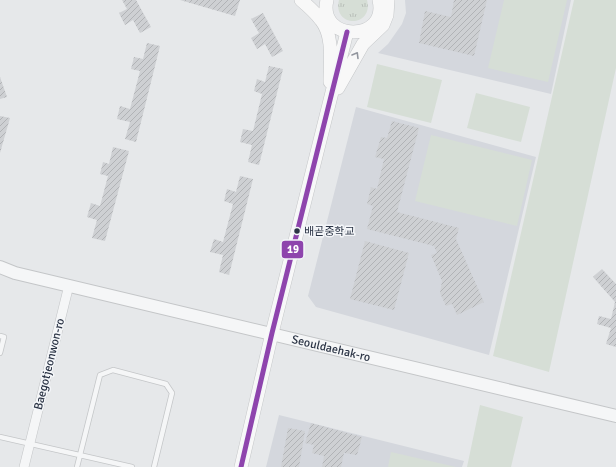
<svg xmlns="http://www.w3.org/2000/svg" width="616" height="467" font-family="Signika,'Noto Sans KR',sans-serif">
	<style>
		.built { fill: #d4d7dd }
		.grass { fill: url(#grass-tufts) }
		.park { fill: #d6ded6 }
		.building { fill: url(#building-hatch) }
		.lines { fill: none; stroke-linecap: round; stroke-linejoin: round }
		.service-casing { stroke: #c4c6c8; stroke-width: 6 }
		.minor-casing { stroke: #c4c6c8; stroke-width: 10 }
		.tertiary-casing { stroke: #c4c6c8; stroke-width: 14 }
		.secondary-casing { stroke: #c4c6c8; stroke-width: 14 }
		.service { stroke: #f5f6f7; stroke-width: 4.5 }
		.minor { stroke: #f5f6f7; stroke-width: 9 }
		.tertiary { stroke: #f5f6f7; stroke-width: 12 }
		.secondary { stroke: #f8f8f8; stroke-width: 13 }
		.bus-1-casing { stroke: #f4f6f9; stroke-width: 8 }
		.bus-1 { stroke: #8e44ad; stroke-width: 5 }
		.oneway { stroke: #92969e }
		.bus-dot { fill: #2b3445; stroke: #f4f6f9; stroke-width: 1.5 }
		.labels { text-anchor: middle; stroke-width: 3; stroke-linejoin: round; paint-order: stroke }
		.bus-label { font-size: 11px; fill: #2b3445; stroke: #f4f6f9; text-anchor: start }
		.street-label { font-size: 12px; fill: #2b3445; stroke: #f4f6f9 }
		.line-badge { stroke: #f4f6f9; stroke-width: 1.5 }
		.badge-label { font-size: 11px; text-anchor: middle; font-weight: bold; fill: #fff }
	</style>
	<defs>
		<pattern id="grass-tufts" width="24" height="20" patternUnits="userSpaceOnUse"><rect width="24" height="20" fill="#d6ded6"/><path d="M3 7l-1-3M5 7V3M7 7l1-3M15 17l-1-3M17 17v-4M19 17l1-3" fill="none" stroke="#b8bfb9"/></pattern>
		<pattern id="building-hatch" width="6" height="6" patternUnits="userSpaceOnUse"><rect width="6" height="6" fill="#ced0d3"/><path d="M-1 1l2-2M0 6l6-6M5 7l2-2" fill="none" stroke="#b1b3b6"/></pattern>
	</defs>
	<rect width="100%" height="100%" fill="#e6e8ea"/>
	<!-- built -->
	<path class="built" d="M405 0H571L551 94 378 53 388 44 402 24 406 13Z
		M356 107 536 157 489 355 316 307 308 296Z
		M279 415 464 461 462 467H266Z"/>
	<!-- grass -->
	<path class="grass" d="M339 0H367C374 28 332 28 339 0Z"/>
	<!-- park -->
	<path class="park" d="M504 0H567L548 82 488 68Z
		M574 0H616V68L549 372 493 356Z
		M377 64 442 80 431 123 367 107Z
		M476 93 530 107 521 142 467 128Z
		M431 135 532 160 517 226 415 201Z
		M480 405 523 417 511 467H467Z
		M391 452 456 467H388Z"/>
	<!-- building -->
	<path class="building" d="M122 0H136L151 27 140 33 133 20 125 25 119 13 127 9Z
		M180 0H240L235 16Z
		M454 0H487L474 56 419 43 425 11 451 17Z
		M263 13 283 51 272 57 265 44 257 49 251 38 259 33 251 19Z
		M147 43 160 46 136 142 125 139 130 122 117 119 120 106 130 109 140 71 131 69 134 57 143 59Z
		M269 66 283 69 259 165 248 162 252 145 240 142 243 129 253 131 262 94 254 91 257 79 265 82Z
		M0 77 7 97 0 99Z
		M0 116 10 118 0 153Z
		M392 121 419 128 397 212 459 228 456 239 484 302 457 315 452 304 446 306 440 293 442 281 431 255 437 253 434 246 367 229 373 206 367 204 371 187 377 189 384 159 375 157 381 137 387 138Z
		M113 147 129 151 105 241 92 238 97 220 87 217 91 203 100 206 108 176 100 174 103 162 109 164Z
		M240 176 253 179 229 275 219 272 223 255 210 252 214 239 223 242 233 204 224 201 227 189 236 192Z
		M365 241 409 253 394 310 350 299Z
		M602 269 616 284V347L606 344 611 328 597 324 599 316 611 319 615 302 593 277Z
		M311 423 362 437 357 455 344 453 341 467H322L324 456 312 453 314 445 305 443Z
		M288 428 305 431 299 467H281Z"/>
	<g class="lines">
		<defs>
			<path id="service" d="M0 336 4 337 0 353
				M0 437 132 467
				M77 467 100 375 113 370 166 384 172 393 154 467"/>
			<path id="minor" d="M24 467 69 285"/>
			<g id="tertiary">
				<path id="s1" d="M0 267 15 273 616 416"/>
			</g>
			<path id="secondary" d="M301 0C308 6 315 12 321 20 334 36 330 62 330 82
				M327 0C317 42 389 43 379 0
				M338 88 363 44 383 25 387 15 388 0
				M241 467 272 333 347 32"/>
		</defs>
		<!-- service casing -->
		<use href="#service" class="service-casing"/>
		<!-- minor casing -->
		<use href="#minor" class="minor-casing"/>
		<!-- tertiary casing -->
		<use href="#tertiary" class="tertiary-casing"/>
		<!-- secondary casing -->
		<use href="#secondary" class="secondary-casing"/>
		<!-- service -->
		<use href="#service" class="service"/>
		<!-- minor -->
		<use href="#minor" class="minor"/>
		<!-- tertiary -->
		<use href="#tertiary" class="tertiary"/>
		<!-- secondary -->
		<use href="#secondary" class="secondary"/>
		<defs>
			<path id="bus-1" d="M241 467 272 333 347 32"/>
		</defs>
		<!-- bus-1 casing -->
		<use href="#bus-1" class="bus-1-casing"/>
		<!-- bus-1 -->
		<use href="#bus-1" class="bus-1"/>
	</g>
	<!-- one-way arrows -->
	<defs><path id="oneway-chevron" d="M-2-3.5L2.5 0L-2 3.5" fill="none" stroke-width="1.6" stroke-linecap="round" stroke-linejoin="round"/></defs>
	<use class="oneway" href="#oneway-chevron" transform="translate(356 55) rotate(-59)"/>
	<!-- markers -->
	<circle class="bus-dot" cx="297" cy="231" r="3.5"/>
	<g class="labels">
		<!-- bus labels -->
		<g class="bus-label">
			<text x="304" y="235">배곧중학교</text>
		</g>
		<!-- street labels -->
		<g class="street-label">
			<text dy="4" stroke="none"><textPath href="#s1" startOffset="341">Seouldaehak-ro</textPath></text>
			<text transform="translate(49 364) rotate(-76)" y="4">Baegotjeonwon-ro</text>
		</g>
	</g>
	<rect class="line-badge" x="281" y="240" width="23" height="19" rx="4" fill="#8e44ad"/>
	<g class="badge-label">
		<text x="293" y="253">19</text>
	</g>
</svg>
